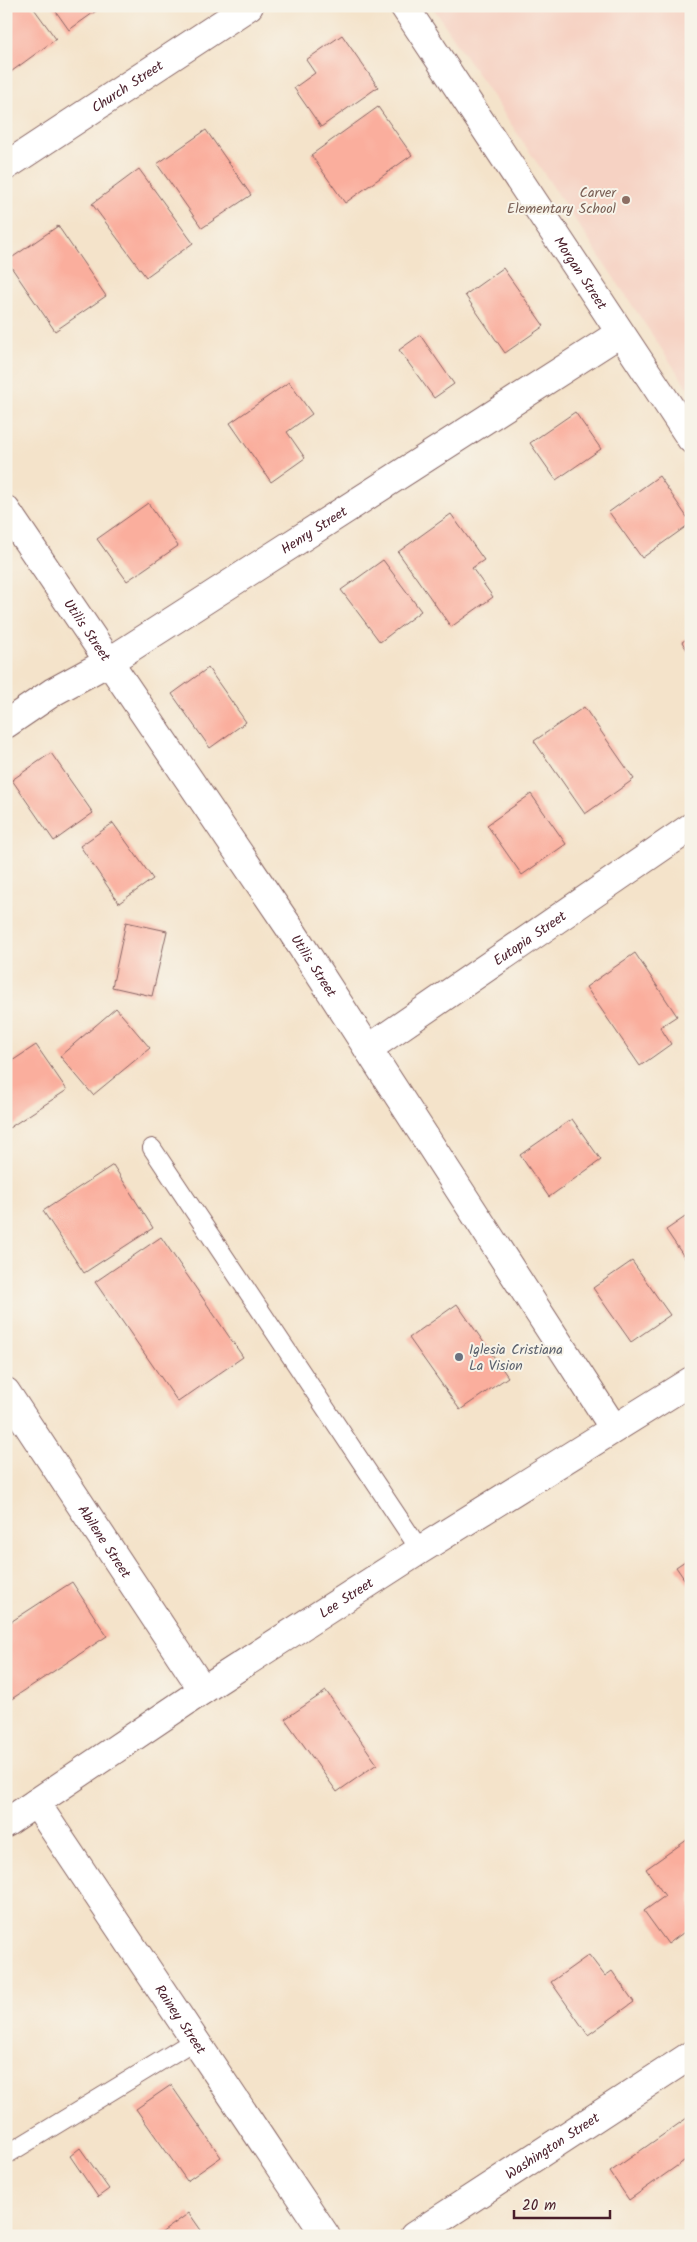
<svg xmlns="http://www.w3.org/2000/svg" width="697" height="2242" font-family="Kalam,sans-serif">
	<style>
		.built { fill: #f6d2c3 }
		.building { fill: #faae9d }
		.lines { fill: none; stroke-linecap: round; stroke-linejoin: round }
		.service-casing { stroke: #866463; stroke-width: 20 }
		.minor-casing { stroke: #866463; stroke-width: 30 }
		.secondary-casing { stroke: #866463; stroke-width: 30 }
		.service { stroke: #fff; stroke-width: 18 }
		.minor { stroke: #fff; stroke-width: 28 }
		.secondary { stroke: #fff; stroke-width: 28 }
		.education-dot { fill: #8d6e63; stroke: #f7f3e8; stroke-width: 2 }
		.worship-dot { fill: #6b7280; stroke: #f7f3e8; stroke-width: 2 }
		.labels { text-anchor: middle; stroke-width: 4; stroke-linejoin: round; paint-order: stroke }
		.street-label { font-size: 14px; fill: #4a1f2b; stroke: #f7f3e8 }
		.education-label { font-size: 14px; fill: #785e54; stroke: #f7f3e8; text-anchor: end }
		.worship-label { font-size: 14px; fill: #5b616d; stroke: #f7f3e8; text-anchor: start }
	</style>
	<rect width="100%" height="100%" fill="#f7f3e8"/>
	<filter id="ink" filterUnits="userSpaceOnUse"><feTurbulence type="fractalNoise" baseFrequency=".02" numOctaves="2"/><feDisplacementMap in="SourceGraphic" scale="10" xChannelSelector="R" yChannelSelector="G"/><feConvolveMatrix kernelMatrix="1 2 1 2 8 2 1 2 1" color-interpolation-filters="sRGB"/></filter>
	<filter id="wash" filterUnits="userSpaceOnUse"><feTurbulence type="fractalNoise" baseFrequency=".0096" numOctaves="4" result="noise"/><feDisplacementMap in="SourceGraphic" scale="20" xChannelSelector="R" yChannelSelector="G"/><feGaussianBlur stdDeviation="1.12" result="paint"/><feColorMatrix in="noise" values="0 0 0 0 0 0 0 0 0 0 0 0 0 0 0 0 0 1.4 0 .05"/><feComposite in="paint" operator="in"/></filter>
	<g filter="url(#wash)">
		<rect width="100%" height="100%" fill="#f4e3ca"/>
		<!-- built -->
		<path class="built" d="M432 6H691V393Z"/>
		<g id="blocks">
			<!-- building -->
			<path class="building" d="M6 6H32L56 39 8 74 6 71Z
				M52 6H103L69 30Z
				M342 35 378 87 321 127 294 88 315 73 306 60Z
				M378 107 412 155 345 203 311 155Z
				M206 130 251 195 202 228 157 164Z
				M139 169 193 243 146 277 92 204Z
				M58 226 106 296 55 331 7 261Z
				M503 268 544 326 505 353 465 295Z
				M420 335 454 384 434 398 399 350Z
				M289 382 312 414 287 432 305 458 271 482 230 423Z
				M575 412 601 449 556 480 530 443Z
				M659 476 691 523 642 558 609 512Z
				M148 503 178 546 127 581 97 539Z
				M451 514 484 560 472 568 493 597 451 627 398 552Z
				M383 560 421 611 380 642 341 590Z
				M691 636V656L682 642Z
				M208 668 246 722 210 748 172 694Z
				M584 707 634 779 585 814 534 741Z
				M51 753 93 813 54 841 12 780Z
				M531 794 566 844 522 875 487 825Z
				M113 823 153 879 119 903 80 846Z
				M126 922 167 931 152 996 112 987Z
				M635 953 677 1016 660 1027 671 1044 640 1066 586 987Z
				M116 1008 150 1048 93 1095 60 1056Z
				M36 1045 67 1090 6 1130V1065Z
				M572 1119 601 1160 549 1197 520 1155Z
				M113 1165 153 1228 84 1273 43 1211Z
				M691 1213V1267L666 1230Z
				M161 1237 243 1357 178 1402 95 1282Z
				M632 1261 670 1315 631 1342 593 1288Z
				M457 1304 508 1377 460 1410 409 1338Z
				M691 1557V1589L676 1567Z
				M72 1582 107 1636 7 1702 6 1625Z
				M326 1691 377 1764 337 1792 285 1719Z
				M691 1837V1927L668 1944 644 1911 665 1896 646 1869Z
				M589 1955 605 1976 612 1971 634 2002 588 2035 551 1982Z
				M171 2085 221 2157 187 2181 136 2109Z
				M687 2118 691 2123V2156L629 2200 610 2172Z
				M80 2148 109 2189 98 2197 70 2156Z
				M189 2213 205 2236H157Z"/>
		</g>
	</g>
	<g filter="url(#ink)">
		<use href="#blocks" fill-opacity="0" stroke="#866463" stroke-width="1"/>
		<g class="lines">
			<defs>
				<path id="service" d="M152 1148 420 1550
					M6 2155 195 2040"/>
				<g id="minor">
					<path id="s1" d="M404 6 691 439"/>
					<path id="s2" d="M6 166 249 6"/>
					<path id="s3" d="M6 510 289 927 613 1427"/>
					<path id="s4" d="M6 724 53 692 110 661 620 333"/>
					<path id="s5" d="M368 1049 691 827"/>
					<path id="s6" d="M6 1392 203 1690"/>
					<path id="s7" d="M36 1803 326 2236"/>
					<path id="s8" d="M414 2236 691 2055"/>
				</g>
				<g id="secondary">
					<path id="s9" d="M6 1823 203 1690 420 1550 691 1381"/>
				</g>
			</defs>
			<!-- service casing -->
			<use href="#service" class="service-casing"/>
			<!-- minor casing -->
			<use href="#minor" class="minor-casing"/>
			<!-- secondary casing -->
			<use href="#secondary" class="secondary-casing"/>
			<!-- service -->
			<use href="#service" class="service"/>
			<!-- minor -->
			<use href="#minor" class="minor"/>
			<!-- secondary -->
			<use href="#secondary" class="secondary"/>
		</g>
	</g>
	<!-- markers -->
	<circle class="education-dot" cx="626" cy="200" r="5"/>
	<circle class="worship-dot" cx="459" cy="1357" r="5"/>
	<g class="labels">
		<!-- street labels -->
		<g class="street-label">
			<text dy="5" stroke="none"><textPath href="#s2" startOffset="145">Church Street</textPath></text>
			<text dy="5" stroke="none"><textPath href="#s1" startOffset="320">Morgan Street</textPath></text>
			<text dy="5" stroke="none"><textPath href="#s4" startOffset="364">Henry Street</textPath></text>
			<text dy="5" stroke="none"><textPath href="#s3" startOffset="145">Utilis Street</textPath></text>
			<text dy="5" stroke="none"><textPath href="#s5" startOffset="196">Eutopia Street</textPath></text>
			<text dy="5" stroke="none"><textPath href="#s3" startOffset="550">Utilis Street</textPath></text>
			<text dy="5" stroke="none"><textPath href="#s6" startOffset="179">Abilene Street</textPath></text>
			<text dy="5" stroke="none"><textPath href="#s9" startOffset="408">Lee Street</textPath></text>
			<text dy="5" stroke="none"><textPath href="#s7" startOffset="260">Rainey Street</textPath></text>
			<text dy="5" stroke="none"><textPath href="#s8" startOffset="165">Washington Street</textPath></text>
		</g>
		<!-- education labels -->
		<g class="education-label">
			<text x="616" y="197">Carver<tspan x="616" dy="16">Elementary School</tspan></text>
		</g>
		<!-- worship labels -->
		<g class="worship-label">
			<text x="469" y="1354">Iglesia Cristiana<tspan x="469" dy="16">La Vision</tspan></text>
		</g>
	</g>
	<!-- margin -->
	<rect width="697" height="2242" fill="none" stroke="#f7f3e8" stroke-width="25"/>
	<!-- scale -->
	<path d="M514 2210v8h96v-8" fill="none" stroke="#4a1f2b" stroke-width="2.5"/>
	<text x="522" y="2210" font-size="15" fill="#4a1f2b" stroke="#f7f3e8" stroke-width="4" paint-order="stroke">20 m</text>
</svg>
